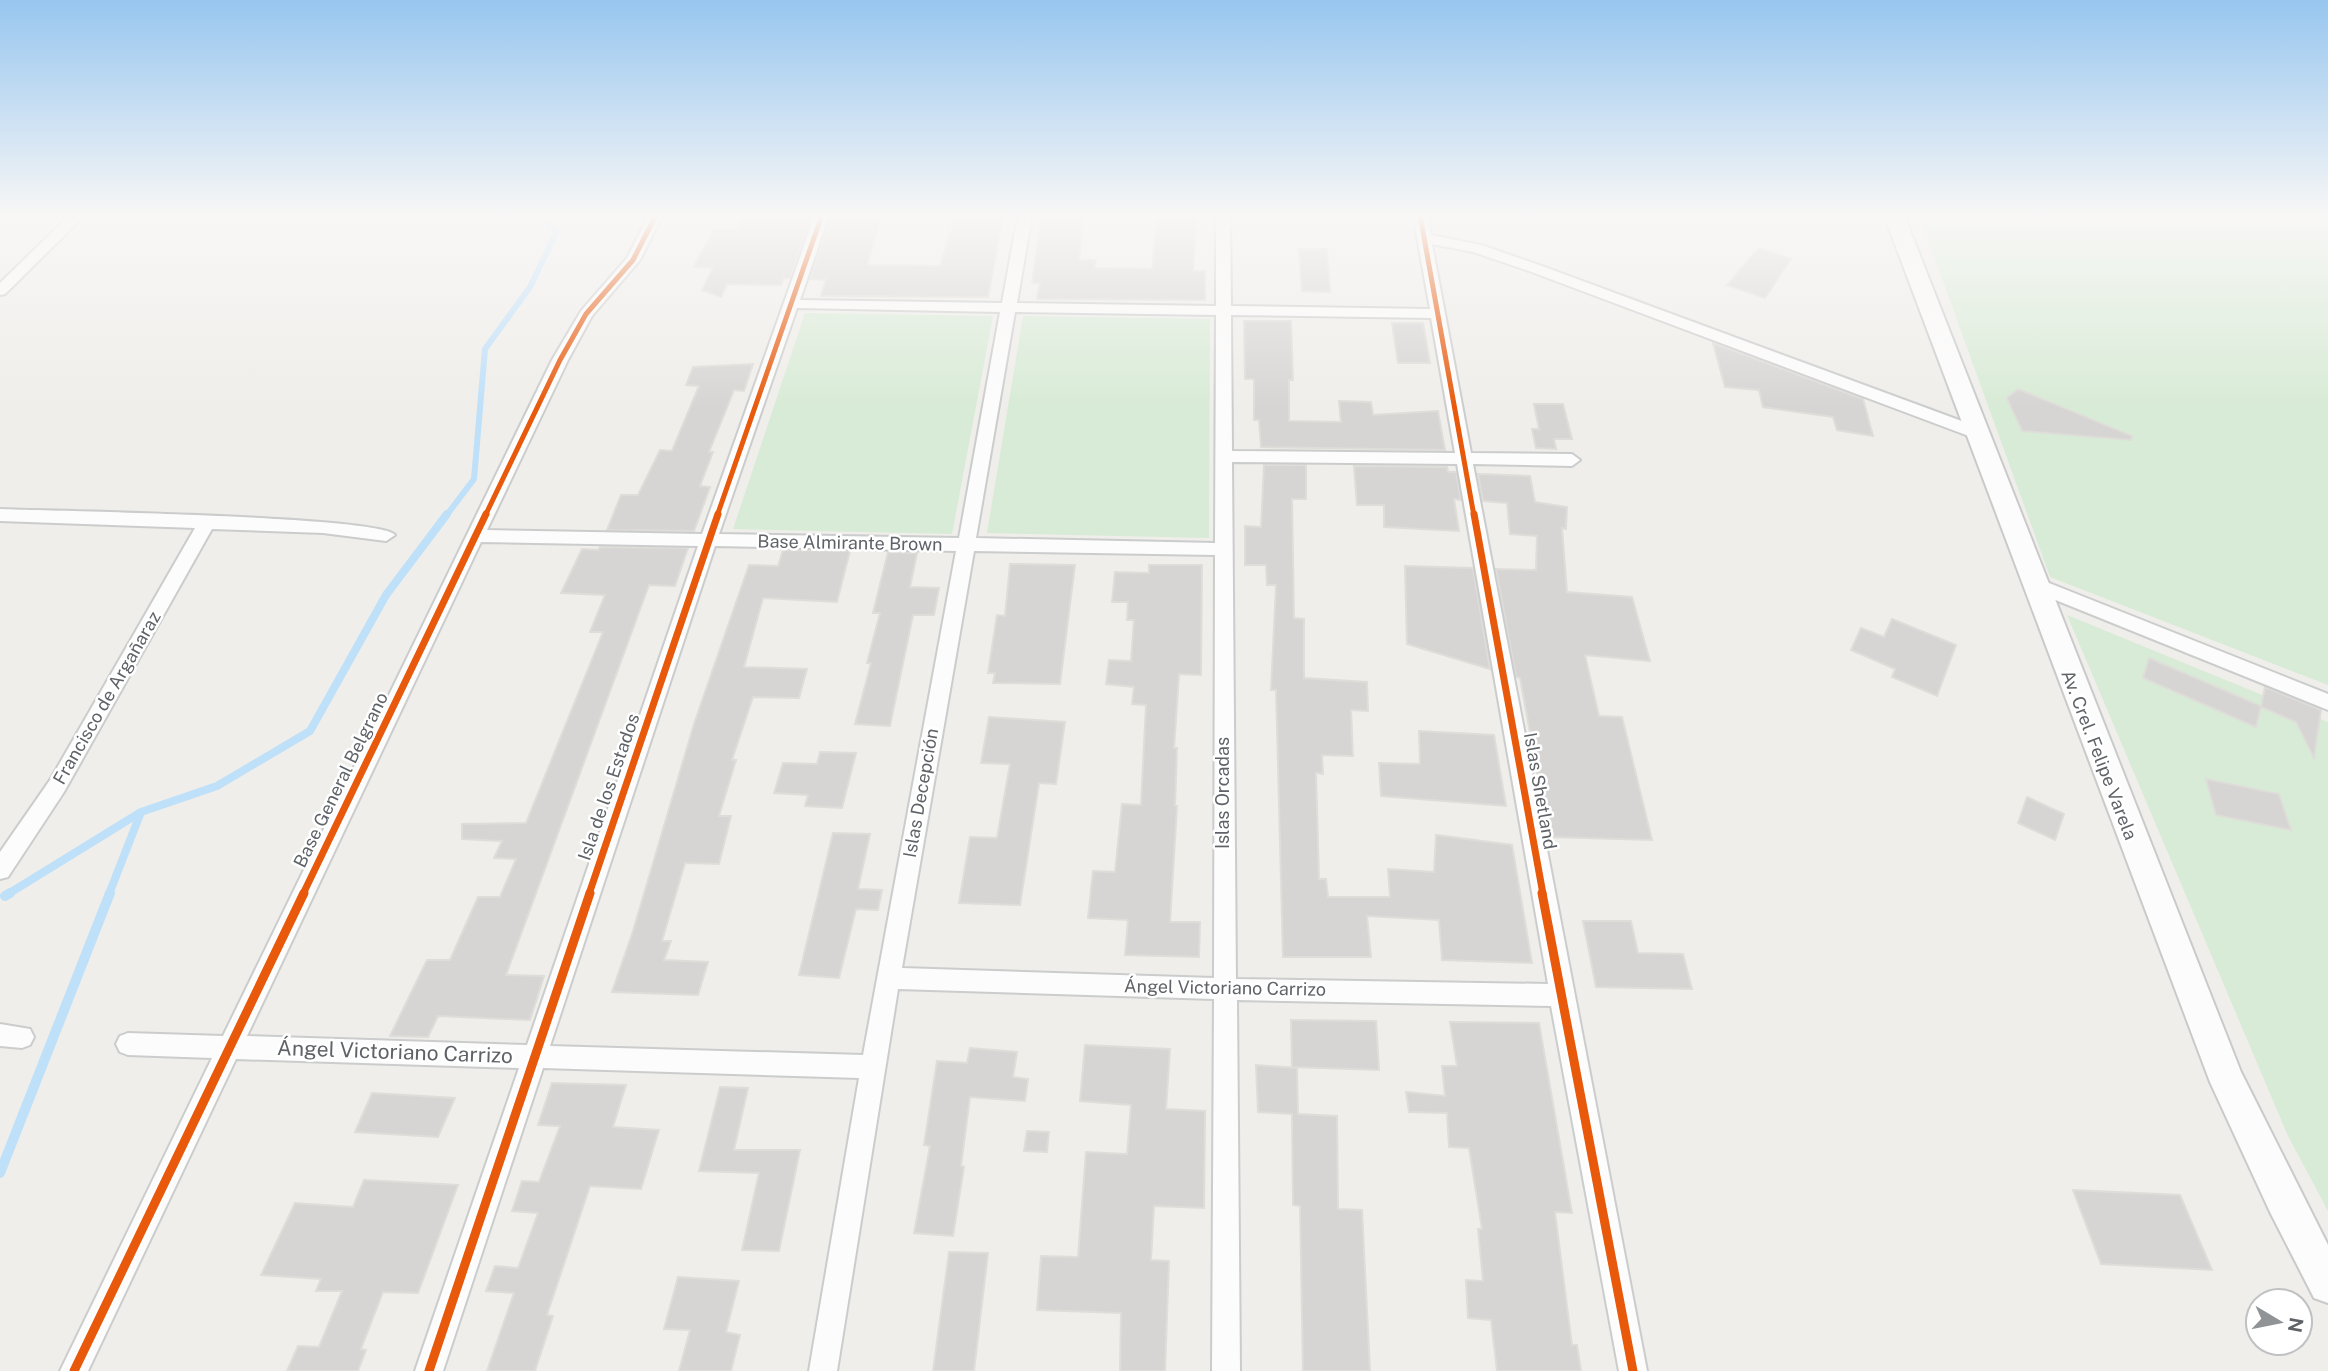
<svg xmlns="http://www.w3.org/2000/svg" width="2328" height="1371" font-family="'Public Sans',sans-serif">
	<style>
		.green { fill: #d8ebd6 }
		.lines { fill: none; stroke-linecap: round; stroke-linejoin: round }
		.stream-far2 { stroke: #bfe0f9; stroke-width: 6 }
		.stream-far1 { stroke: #bfe0f9; stroke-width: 8 }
		.stream { stroke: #bfe0f9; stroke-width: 10 }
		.building { fill: #d6d5d3; stroke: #deddd9; stroke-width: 2 }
		.minor-casing { stroke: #cbcccc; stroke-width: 4 }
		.secondary-casing { stroke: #cacacb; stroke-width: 4 }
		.minor { fill: #fdfcfc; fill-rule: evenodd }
		.secondary { fill: #fdfcfc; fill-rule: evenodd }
		.cycleway-far2-casing { stroke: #fff; stroke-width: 9 }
		.cycleway-far1-casing { stroke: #fff; stroke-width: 11 }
		.cycleway-casing { stroke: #fff; stroke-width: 13 }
		.cycleway-far2 { stroke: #e8590c; stroke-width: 5 }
		.cycleway-far1 { stroke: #e8590c; stroke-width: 7 }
		.cycleway { stroke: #e8590c; stroke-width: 9 }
		.labels { text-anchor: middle; stroke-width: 5; stroke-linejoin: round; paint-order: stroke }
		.street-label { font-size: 18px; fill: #5f6368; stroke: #fff }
		.near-street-label { font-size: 21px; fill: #5f6368; stroke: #fff }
	</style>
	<rect width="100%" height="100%" fill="#efeeea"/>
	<!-- green -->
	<path class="green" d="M1919 215H2328V685L2050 577Z
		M805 313 993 316 952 534 733 529Z
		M1023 316 1210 319 1209 538 987 533Z
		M2067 615 2328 722V1211L2288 1136Z"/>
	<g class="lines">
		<!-- stream-far2 -->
		<path class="stream-far2" d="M446 516 474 479 485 349 530 287 557 231 533 215"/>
		<!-- stream-far1 -->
		<path class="stream-far1" d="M8 894 141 812 217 786 310 731 386 595 447 514
			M109 894 141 812"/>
		<!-- stream -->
		<path class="stream" d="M5 896 10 893
			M0 1173 110 893"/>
	</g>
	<!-- building -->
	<path class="building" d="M744 215H812L790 278H784L781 285 727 284 721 297 702 290 713 268 694 267 714 229 738 230Z
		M831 215H882L867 265 940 266 956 215H1003L988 297 821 296 826 280 810 279Z
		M1042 215H1084L1079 260H1096L1094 268 1152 269 1158 215H1197L1193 271H1205V300L1037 299 1040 283H1032Z
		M1759 248 1791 259 1765 298 1727 285Z
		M1299 249H1327L1330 292 1302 291Z
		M1244 321H1291L1293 380H1289V421L1341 422 1339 401 1371 402 1373 415 1438 411 1445 450 1261 447 1259 420H1254V379H1245Z
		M1392 323H1423L1430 363H1398Z
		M1713 343 1863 399 1873 436 1837 430 1833 417 1763 407 1759 390 1725 387Z
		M753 364 744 391 734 390 709 452H713L700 486 710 487 694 531 607 530 621 495H638L660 450 672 451 699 386 686 385 693 367Z
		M2018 389 2132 436 2131 440 2022 431 2007 398Z
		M1534 404H1563L1572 439H1554L1556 449 1536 448 1532 429H1539Z
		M1264 465H1306V499H1292L1294 618 1304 619V678L1367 682 1368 711 1351 710 1353 756 1322 755 1323 774 1316 773 1319 879H1326L1328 897H1390L1388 869 1434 872 1436 835 1512 845 1532 963 1442 960 1439 920 1367 916 1371 957H1283L1276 690H1271L1276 585H1267L1266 565H1245V526L1261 527Z
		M1354 466 1447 467 1448 472H1456L1461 500 1454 499 1459 531 1384 527V505H1357Z
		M1478 474 1530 476 1535 502 1567 507 1566 529 1562 528 1567 592 1632 597 1650 661 1585 655 1599 716 1622 717 1652 840 1549 837 1520 678 1516 677 1496 569 1536 570 1537 536 1510 534 1507 503 1483 501Z
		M600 547 688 548 675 586 649 585 506 975 544 976 530 1020 438 1016 428 1037 390 1036 427 960H450L478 897H500L516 859 494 858 502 841 462 839V824L526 823 603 632H590L605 595 561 593 582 549 598 550Z
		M783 550 850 551 837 602 763 598 744 667 807 669 799 698 753 697 732 760H736L719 816H731L719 864 685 863 662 941H671L664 960 708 962 698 995 612 992 633 931 694 724 749 565 778 566Z
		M888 552 917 553 910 587 939 588 934 615H913L890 726 855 724 871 663H867L880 613H873Z
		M1010 564 1075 565 1060 684 993 683 995 673H988L997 615 1005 616Z
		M1149 565H1202L1201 675 1179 674 1174 748H1177L1175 806H1177L1170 922H1200L1199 957 1125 955 1128 920 1088 918 1093 871 1115 872 1122 804 1141 805 1146 705 1132 704 1134 687 1106 684 1109 660 1131 661 1134 620H1127L1128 602H1112L1115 572 1149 573Z
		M1405 566 1473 568 1490 669 1407 644Z
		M1892 619 1956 645 1937 696 1892 677 1895 669 1851 650 1861 628 1884 637Z
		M2149 658 2261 706 2256 727 2143 678Z
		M2265 687 2321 710 2314 758 2296 722 2261 707Z
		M989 717 1065 722 1056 784 1039 783 1020 905 959 903 970 837 997 838 1010 764 981 763Z
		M1419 731 1494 735 1506 806 1381 796 1379 763 1420 764Z
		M820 752 856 753 842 808 805 806 808 795 774 793 783 763 817 764Z
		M2206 779 2279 794 2291 830 2216 815Z
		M2027 797 2064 814 2055 840 2018 823Z
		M833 833 870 834 858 889 882 890 878 910 856 909 839 978 799 975Z
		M1583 921H1631L1638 953 1683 954 1692 989 1596 987Z
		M1291 1020 1376 1021 1379 1070 1292 1067Z
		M1450 1022 1539 1023 1572 1213 1555 1212 1572 1345H1577L1581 1371H1497L1491 1320 1468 1318 1466 1280 1483 1281 1478 1229H1482L1469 1148 1449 1147 1447 1113 1409 1112 1406 1092 1445 1096 1442 1066H1457Z
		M1085 1045 1170 1049 1166 1109 1205 1111 1204 1208 1154 1206 1151 1260 1169 1261 1165 1371H1120L1121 1313 1037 1310 1041 1256 1078 1257 1086 1152 1127 1154 1131 1105 1080 1101Z
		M970 1048 1017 1052 1013 1077 1028 1079 1025 1101 970 1097 961 1166 964 1167 953 1236 914 1233 930 1146 924 1145 937 1061 967 1063Z
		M1256 1065 1297 1068 1298 1114 1337 1116 1338 1209 1362 1210 1370 1371H1303L1300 1206 1293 1205 1292 1114 1258 1112Z
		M552 1083 626 1085 613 1127 659 1130 641 1189 590 1186 547 1315 553 1316 535 1371H487L514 1293 486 1291 495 1266 518 1268 538 1213 512 1211 522 1181 539 1182 560 1126 538 1125Z
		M720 1087 748 1088 734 1150H800L779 1251 742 1250 759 1173 699 1171Z
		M372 1093 455 1098 438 1137 355 1132Z
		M1027 1131 1049 1132 1047 1152 1024 1151Z
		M364 1180 458 1185 418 1293 383 1292 361 1349 366 1350 358 1371H287L298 1346 319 1347 342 1291H316L321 1279 261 1275 295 1203 353 1207Z
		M2073 1190 2180 1195 2212 1270 2101 1264Z
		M949 1252 988 1253 974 1371H933Z
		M678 1277 739 1281 726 1332 740 1335 731 1371H679L690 1330 664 1329Z"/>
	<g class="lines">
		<defs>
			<path id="minor" d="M70 215H85L5 294 0 295V283Z
				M649 215H663L640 260 592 316 568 360 487 530 702 534 815 215H829L800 300 1002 303 1018 215H1032L1017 303 1216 306V215H1230L1231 306 1430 309 1413 215H1427L1431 235 1481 245 1539 265 1986 430V438H1974L1529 271 1473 252 1432 244 1471 453 1572 454 1580 460 1572 466 1473 464 1647 1371H1619L1551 1006 1237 1000 1240 1371H1212L1214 999 898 989 837 1371H809L859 1078 543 1068 443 1371H415L519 1068 236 1059 88 1371H60L212 1058 128 1055 120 1052 116 1044 120 1036 128 1033 223 1036 552 360 581 311 627 258ZM797 308 1000 312 959 538 719 534ZM1015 312 1216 315 1215 543 976 538ZM1231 315 1431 318 1455 453 1232 451ZM1232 462 1457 464 1548 984 1236 979ZM481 542 698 546 527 1045 247 1036ZM715 546 956 551 863 1055 550 1046ZM974 551 1215 555 1214 978 902 968Z
				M0 509C46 511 383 516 395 535L386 541 323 533 212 529 64 792 8 877 0 879V852L50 780 195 528 0 521Z
				M2034 577 2328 694V710L2028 589 2025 584 2028 579Z
				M0 1024 30 1029 34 1037 30 1045 22 1048 0 1046Z"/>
			<path id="secondary" d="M1884 215H1904L2241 1072 2328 1245V1303L2314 1298 2270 1212 2210 1082Z"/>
		</defs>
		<!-- minor casing -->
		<use href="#minor" class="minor-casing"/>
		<!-- secondary casing -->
		<use href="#secondary" class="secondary-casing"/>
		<!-- minor -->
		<use href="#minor" class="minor"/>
		<!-- secondary -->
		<use href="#secondary" class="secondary"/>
		<defs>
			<path id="cycleway-far2" d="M1420 215 1474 516
				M485 516 560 360 586 314 633 260 656 215
				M717 516 822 215"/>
			<path id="cycleway-far1" d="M1474 514 1543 894
				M303 894 486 514
				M589 894 718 514"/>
			<path id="cycleway" d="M1542 893 1633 1371
				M74 1371 304 893
				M429 1371 590 893"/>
		</defs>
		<!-- cycleway-far2 casing -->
		<use href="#cycleway-far2" class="cycleway-far2-casing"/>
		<!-- cycleway-far1 casing -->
		<use href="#cycleway-far1" class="cycleway-far1-casing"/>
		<!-- cycleway casing -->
		<use href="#cycleway" class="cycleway-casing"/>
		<!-- cycleway-far2 -->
		<use href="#cycleway-far2" class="cycleway-far2"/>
		<!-- cycleway-far1 -->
		<use href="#cycleway-far1" class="cycleway-far1"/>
		<!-- cycleway -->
		<use href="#cycleway" class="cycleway"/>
	</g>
	<!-- sky -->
	<linearGradient id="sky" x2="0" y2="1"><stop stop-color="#97c6ef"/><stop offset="0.53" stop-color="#f8f7f6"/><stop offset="1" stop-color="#f8f7f6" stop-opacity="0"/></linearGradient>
	<rect width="2328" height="407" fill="url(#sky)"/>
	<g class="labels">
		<!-- street labels -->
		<g class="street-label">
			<text transform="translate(850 543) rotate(1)" y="6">Base Almirante Brown</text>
			<text transform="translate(107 698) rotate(-60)" y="6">Francisco de Argañaraz</text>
			<text transform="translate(2099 755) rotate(69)" y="6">Av. Crel. Felipe Varela</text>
			<text transform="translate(341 780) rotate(-64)" y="6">Base General Belgrano</text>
			<text transform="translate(609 787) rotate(-71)" y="6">Isla de los Estados</text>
			<text transform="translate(1540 791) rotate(80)" y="6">Islas Shetland</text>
			<text transform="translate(921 793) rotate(-80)" y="6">Islas Decepción</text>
			<text transform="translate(1223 793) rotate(-90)" y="6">Islas Orcadas</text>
			<text transform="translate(1225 988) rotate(1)" y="6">Ángel Victoriano Carrizo</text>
		</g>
		<!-- near-street labels -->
		<g class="near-street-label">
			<text transform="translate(395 1052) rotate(2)" y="7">Ángel Victoriano Carrizo</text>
		</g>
	</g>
	<!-- north arrow -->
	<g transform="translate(2279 1322) rotate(100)"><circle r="33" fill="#ffffff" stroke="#bfc1c3" stroke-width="2"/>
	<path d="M0-5L12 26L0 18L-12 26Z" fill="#919496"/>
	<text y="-10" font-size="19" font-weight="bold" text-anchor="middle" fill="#5f6368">N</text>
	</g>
</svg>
